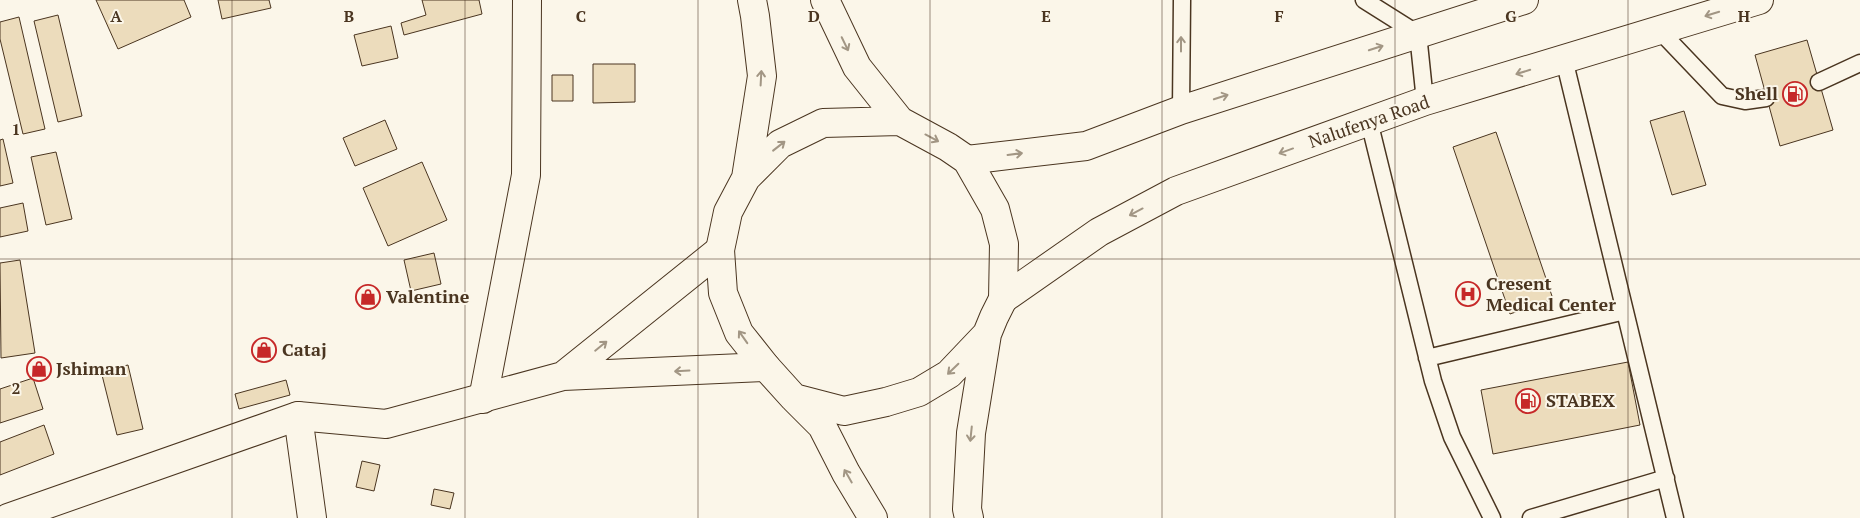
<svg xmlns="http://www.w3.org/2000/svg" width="1860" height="518" font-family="'PT Serif',serif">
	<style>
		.building { fill: #ecdcbc; stroke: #4a3520 }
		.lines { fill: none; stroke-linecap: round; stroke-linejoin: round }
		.service-casing { stroke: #4a3520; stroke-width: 19 }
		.minor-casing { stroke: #4a3520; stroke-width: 30 }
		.tertiary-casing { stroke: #4a3520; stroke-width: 30 }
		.secondary-casing { stroke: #4a3520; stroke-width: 30 }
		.trunk-casing { stroke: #4a3520; stroke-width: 30 }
		.service { stroke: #fbf6e9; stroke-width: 16 }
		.minor { stroke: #fbf6e9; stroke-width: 28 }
		.tertiary { stroke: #fbf6e9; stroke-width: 28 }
		.secondary { stroke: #fbf6e9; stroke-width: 28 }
		.trunk { stroke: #fbf6e9; stroke-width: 28 }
		.oneway { stroke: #a29684 }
		.grid { fill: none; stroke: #4a3520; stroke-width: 1; stroke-opacity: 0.55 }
		.labels { text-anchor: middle; stroke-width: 4; stroke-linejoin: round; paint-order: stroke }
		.poi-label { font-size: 18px; font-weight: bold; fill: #4a3520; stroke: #fbf6e9; text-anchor: start }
		.street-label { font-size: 18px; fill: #4a3520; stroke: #fbf6e9 }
		.grid-label { font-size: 16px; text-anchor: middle; font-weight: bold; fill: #4a3520; stroke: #fbf6e9; stroke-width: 4; stroke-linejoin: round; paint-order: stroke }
	</style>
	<rect width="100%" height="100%" fill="#fbf6e9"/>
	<!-- building -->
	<path class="building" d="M96 0H184L191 17 118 49Z
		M218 0H269L271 8 222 19Z
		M422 0H479L482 14 404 35 401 23 426 15Z
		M58 15 82 116 58 122 34 21Z
		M19 17 45 129 23 134 0 39V22Z
		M391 26 398 58 362 66 354 35Z
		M1807 40 1833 130 1780 146 1755 55Z
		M593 64H635V102L593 103Z
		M552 75H573V101H552Z
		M1684 111 1706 185 1672 195 1650 121Z
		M385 120 397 149 355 166 343 138Z
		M1496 132 1553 299 1510 314 1453 147Z
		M3 139 13 183 0 186V140Z
		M56 152 72 219 46 225 31 157Z
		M422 162 447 220 388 246 363 188Z
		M23 203 28 231 0 237V208Z
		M434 253 441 284 411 291 404 260Z
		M20 260 35 353 1 358 0 263Z
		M1628 362 1640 425 1493 454 1481 390Z
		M128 365 143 429 117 435 101 371Z
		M33 378 43 409 0 423V389Z
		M286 380 290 395 239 409 235 394Z
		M44 425 54 454 0 475V442Z
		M362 461 380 465 374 491 356 487Z
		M434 489 454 493 450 509 431 505Z"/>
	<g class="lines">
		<defs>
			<path id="service" d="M1364 0 1418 34 1425 101
				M1659 30 1722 96 1745 101 1766 98
				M1564 59 1675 518
				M1819 82 1860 63
				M1181 110 1182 0
				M1369 121 1433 381 1452 437 1492 518
				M1427 358 1625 311
				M1531 518 1666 478"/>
			<path id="minor" d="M483 399 526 175 527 0
				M298 416 312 518"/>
			<path id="tertiary" d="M967 160 1086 146 1181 110 1524 0
				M1003 299 1099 232 1176 191 1425 101 1759 0"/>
			<path id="secondary" d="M563 376 720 250
				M8 518 298 416 386 424 563 376 766 367"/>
			<path id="trunk" d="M825 0 857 67 900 121
				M746 178 762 76 755 16 752 0
				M795 399 822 426 846 473 873 518
				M969 518 967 509 971 433 987 334 994 317 1003 299 1004 244 995 209 967 160 948 147 900 121 823 123 780 144 746 178 728 212 720 250 723 293 739 333 766 367 794 398 844 411 886 402 919 392 949 374 987 334"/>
		</defs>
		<!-- service casing -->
		<use href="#service" class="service-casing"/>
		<!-- minor casing -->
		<use href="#minor" class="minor-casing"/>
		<!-- tertiary casing -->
		<use href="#tertiary" class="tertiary-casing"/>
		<!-- secondary casing -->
		<use href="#secondary" class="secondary-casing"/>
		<!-- trunk casing -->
		<use href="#trunk" class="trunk-casing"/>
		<!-- service -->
		<use href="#service" class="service"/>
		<!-- minor -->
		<use href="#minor" class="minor"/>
		<!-- tertiary -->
		<use href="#tertiary" class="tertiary"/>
		<!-- secondary -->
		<use href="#secondary" class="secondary"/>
		<!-- trunk -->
		<use href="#trunk" class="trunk"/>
	</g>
	<!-- one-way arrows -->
	<defs><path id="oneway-shaft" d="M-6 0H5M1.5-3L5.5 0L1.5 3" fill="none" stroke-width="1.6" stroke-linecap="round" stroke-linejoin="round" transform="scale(1.25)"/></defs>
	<g class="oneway">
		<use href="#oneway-shaft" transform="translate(1712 14) rotate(163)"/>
		<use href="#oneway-shaft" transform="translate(845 44) rotate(64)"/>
		<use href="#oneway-shaft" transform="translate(1181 44) rotate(-90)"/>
		<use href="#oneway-shaft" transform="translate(1376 48) rotate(-18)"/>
		<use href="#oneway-shaft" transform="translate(1523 72) rotate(163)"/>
		<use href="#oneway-shaft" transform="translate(761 78) rotate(-87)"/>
		<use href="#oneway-shaft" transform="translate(1221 97) rotate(-18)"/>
		<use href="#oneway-shaft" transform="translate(932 138) rotate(28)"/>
		<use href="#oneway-shaft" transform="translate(779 146) rotate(-38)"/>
		<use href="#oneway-shaft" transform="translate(1286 151) rotate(160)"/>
		<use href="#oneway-shaft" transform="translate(1015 154) rotate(-7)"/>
		<use href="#oneway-shaft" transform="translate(1136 212) rotate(152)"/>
		<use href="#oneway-shaft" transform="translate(743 337) rotate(-125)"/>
		<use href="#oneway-shaft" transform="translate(601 346) rotate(-39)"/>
		<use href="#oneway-shaft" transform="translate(953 369) rotate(136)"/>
		<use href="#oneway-shaft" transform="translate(682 371) rotate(177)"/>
		<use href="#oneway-shaft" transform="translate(971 434) rotate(96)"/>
		<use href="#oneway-shaft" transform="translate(848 476) rotate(-120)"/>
	</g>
	<!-- grid -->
	<path class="grid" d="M232 0V518M465 0V518M698 0V518M930 0V518M1162 0V518M1395 0V518M1628 0V518M0 259H1860"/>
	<!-- icons -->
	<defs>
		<symbol id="fuel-ring" viewBox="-11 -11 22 22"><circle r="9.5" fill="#fbf6e9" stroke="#c62828" stroke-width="1.5"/><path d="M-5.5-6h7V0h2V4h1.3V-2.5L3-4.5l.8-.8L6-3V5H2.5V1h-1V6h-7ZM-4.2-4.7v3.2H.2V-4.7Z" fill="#c62828"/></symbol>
		<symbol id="hospital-ring" viewBox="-11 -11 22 22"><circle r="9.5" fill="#fbf6e9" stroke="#c62828" stroke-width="1.5"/><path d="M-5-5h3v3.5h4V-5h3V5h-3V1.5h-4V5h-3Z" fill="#c62828"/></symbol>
		<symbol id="shop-ring" viewBox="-11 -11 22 22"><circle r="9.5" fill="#fbf6e9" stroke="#c62828" stroke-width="1.5"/><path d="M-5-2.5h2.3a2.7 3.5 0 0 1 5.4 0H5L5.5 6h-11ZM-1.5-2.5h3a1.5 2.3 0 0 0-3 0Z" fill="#c62828"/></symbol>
	</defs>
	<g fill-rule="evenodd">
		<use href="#fuel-ring" x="1781" y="80" width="28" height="28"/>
		<use href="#hospital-ring" x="1454" y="280" width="28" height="28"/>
		<use href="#shop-ring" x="354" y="283" width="28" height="28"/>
		<use href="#shop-ring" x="250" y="336" width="28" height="28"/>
		<use href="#shop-ring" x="25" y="355" width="28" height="28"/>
		<use href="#fuel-ring" x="1514" y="387" width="28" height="28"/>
	</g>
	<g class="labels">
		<!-- poi labels -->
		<g class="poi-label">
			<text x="1778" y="100" text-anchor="end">Shell</text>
			<text x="1486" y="290">Cresent<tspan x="1486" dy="21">Medical Center</tspan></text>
			<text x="386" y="303">Valentine</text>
			<text x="282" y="356">Cataj</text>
			<text x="56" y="375">Jshiman</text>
			<text x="1546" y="407">STABEX</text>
		</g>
		<!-- street labels -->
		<g class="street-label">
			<text transform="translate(1369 122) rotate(-19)" y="6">Nalufenya Road</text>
		</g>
	</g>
	<g class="grid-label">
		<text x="116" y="22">A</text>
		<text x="349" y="22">B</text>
		<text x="581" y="22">C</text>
		<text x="814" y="22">D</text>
		<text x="1046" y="22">E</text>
		<text x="1279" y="22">F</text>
		<text x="1511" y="22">G</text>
		<text x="1744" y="22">H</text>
		<text x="16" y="135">1</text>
		<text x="16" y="394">2</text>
	</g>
</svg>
